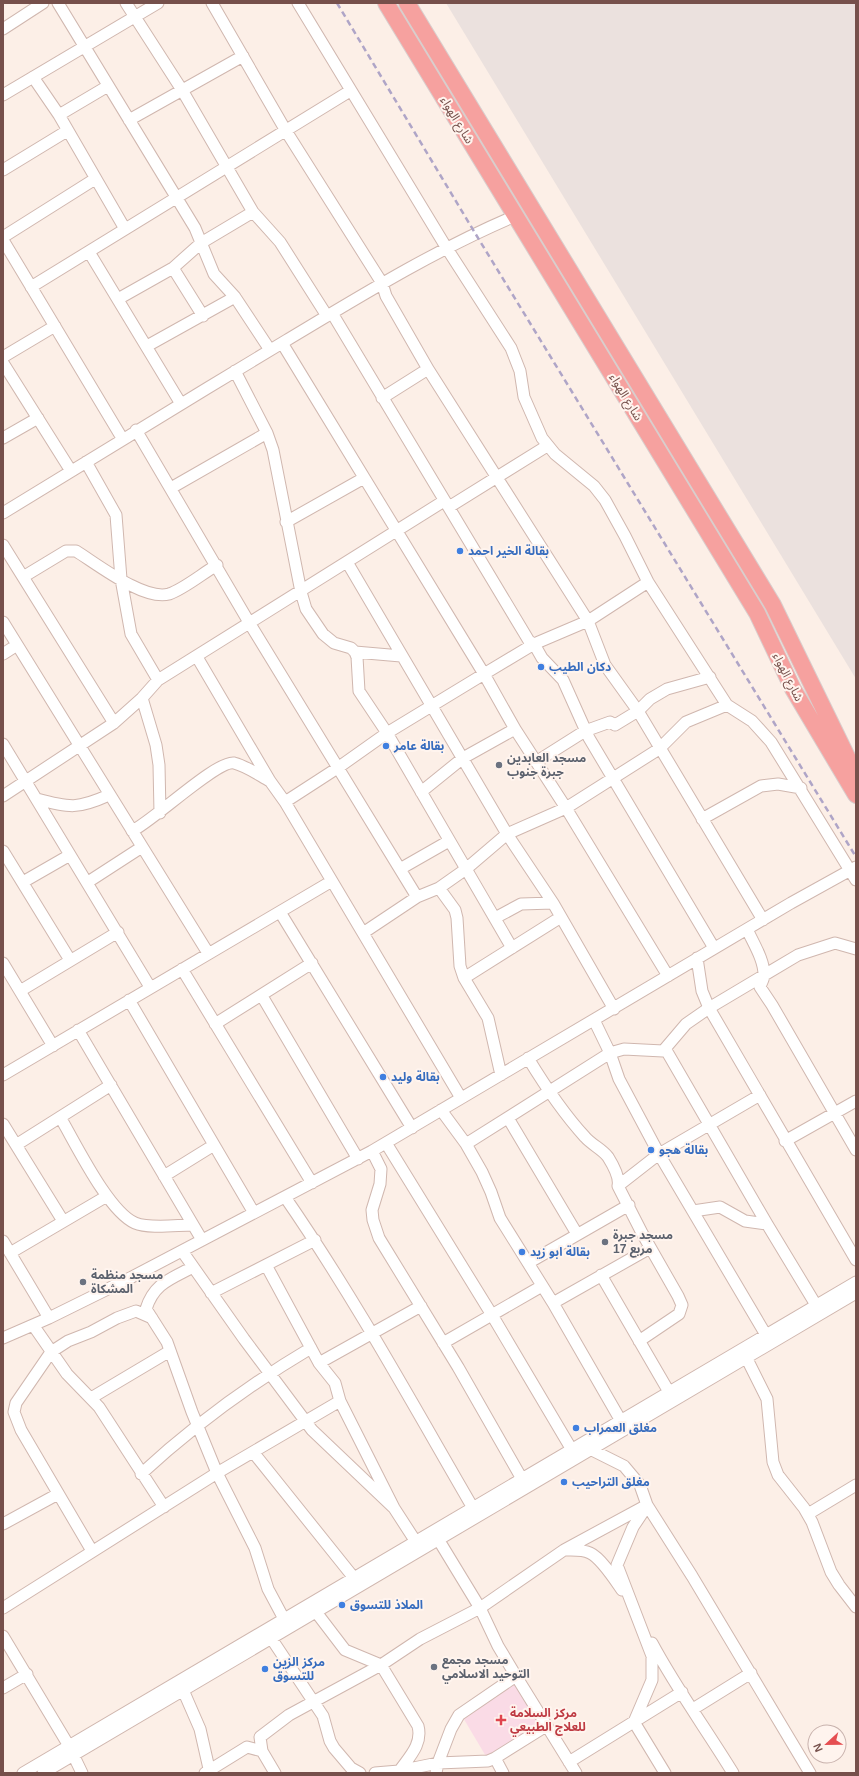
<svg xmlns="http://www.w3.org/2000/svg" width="859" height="1776" font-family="Arial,'Noto Sans Arabic',sans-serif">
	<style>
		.industrial { fill: #ebe1de }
		.medical { fill: #fadbe6 }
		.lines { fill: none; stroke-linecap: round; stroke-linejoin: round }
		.minor-casing { stroke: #d0b7af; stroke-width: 13 }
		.highway-casing { stroke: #d9cecd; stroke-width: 18 }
		.minor { stroke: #fff; stroke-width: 11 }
		.highway { stroke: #f6a19f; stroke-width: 16 }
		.rail { stroke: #afa5c7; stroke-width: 2.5; stroke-dasharray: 6 4; stroke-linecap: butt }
		.shop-dot { fill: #3f7fe0; stroke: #fff4ee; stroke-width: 1.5 }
		.worship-dot { fill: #6b7280; stroke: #fff4ee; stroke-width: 1.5 }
		.health-dot { fill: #e0444e; stroke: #fff4ee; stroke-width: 1.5 }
		.labels { text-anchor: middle; stroke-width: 4; stroke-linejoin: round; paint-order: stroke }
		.street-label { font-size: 12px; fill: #76504b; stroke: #fff4ee }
		.shop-label { font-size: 12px; font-weight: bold; fill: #366cbe; stroke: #fff4ee; text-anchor: start }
		.worship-label { font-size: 12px; font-weight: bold; fill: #5b616d; stroke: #fff4ee; text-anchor: start }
		.health-label { font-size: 12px; font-weight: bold; fill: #be3a42; stroke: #fff4ee; text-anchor: start }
	</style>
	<rect width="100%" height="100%" fill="#fcefe7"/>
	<!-- industrial -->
	<path class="industrial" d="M446 3H856V679Z"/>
	<!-- medical -->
	<path class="medical" d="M517 1682 540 1723 487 1758 462 1716Z"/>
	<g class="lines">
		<defs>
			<path id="minor" d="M58 3 195 228 214 274 235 297 270 350
				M126 3 182 90 253 212 280 242 327 316
				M212 3 286 131 382 283 386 296 428 369 588 621 605 665 638 711 763 920
				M298 3 446 247 511 348 520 371 524 397 542 438 555 454 594 486 605 500 625 536 648 582 727 705 752 721 771 742 856 880
				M3 29 43 3
				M33 77 59 115 125 229
				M3 95 158 3
				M59 115 108 86
				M129 120 243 56
				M3 170 67 131
				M3 237 95 179
				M3 240 122 438
				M89 252 181 404
				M173 268 203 316
				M31 287 350 91
				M118 299 173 268 201 243 253 212
				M332 313 529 641 534 644 542 658 563 680 589 738 714 948
				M282 343 484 674 515 729 566 808 668 976
				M147 346 235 297
				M3 357 55 326
				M3 363 71 471
				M235 371 267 433 273 450 301 592 306 609 323 634 334 643 351 648 355 652 357 657 359 691 387 733 512 948
				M382 398 428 369
				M136 430 250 624 417 897
				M3 438 38 418
				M86 462 116 515 121 579 131 634 158 680
				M171 488 267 433
				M449 507 547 446
				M3 513C98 455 192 397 287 340 362 295 435 250 515 216
				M286 522 364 478
				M3 545 114 723
				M347 562 507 834 553 903 614 1009
				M23 577 66 551H76C97 564 144 601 169 594 184 589 203 573 217 565
				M3 622 208 953
				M355 652 401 656
				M3 654 17 645
				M197 657 270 781 285 802 461 1098
				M142 698 156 745 159 765 160 813
				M3 744 150 987
				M536 762 585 731 610 722 615 725 638 711 650 699 667 689 710 677
				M421 792 463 758 515 729
				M3 796 114 723 142 698 158 680 444 501
				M37 799C70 808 78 809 109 795
				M285 802 339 767 387 733 484 674 534 644 588 621 648 582
				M702 819 761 786 778 784 801 788
				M132 831C153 821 217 760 234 763 246 766 259 775 270 781
				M3 851 70 960
				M400 869 449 841
				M23 882 70 855
				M88 882 142 847
				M439 888 455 910 457 918 460 966 464 978 488 1018 501 1075
				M280 912 412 1128
				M495 918 521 904 553 903
				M747 929C753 943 764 959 764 975 764 979 761 983 760 987L772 1005 856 1150
				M363 933 417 897 439 888 466 869 507 834 566 808 659 749 686 722 727 705
				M697 958 702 991 709 1008 856 1260
				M3 963 53 1046
				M182 969 312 1183
				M464 978 561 917
				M20 991 118 932
				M262 996 358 1159
				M129 1000 254 1213
				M594 1020 610 1053 619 1079 659 1154 766 1335
				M215 1024 312 963
				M78 1030 202 1240
				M666 1050 767 1224 816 1305
				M528 1058C545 1086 563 1113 585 1137 592 1145 602 1149 608 1157 613 1165 620 1177 618 1186L642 1233 678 1296 682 1305 679 1314 639 1341
				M3 1075 332 881
				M441 1110 466 1144 482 1172 491 1192 500 1218 553 1303 621 1421
				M60 1117C76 1144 108 1211 135 1223 149 1229 177 1225 193 1225
				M508 1118 577 1234
				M3 1124 63 1221
				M785 1141 856 1101
				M386 1143 492 1315 572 1450
				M466 1144 610 1053 624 1049 663 1051 686 1024 709 1008 798 955 835 943 856 949
				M16 1145 111 1085
				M372 1151 381 1169 380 1184 372 1210 373 1220 379 1238 458 1367 522 1479
				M164 1176 214 1145
				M618 1186 659 1154 760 1095
				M285 1197C354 1297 412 1403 473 1508
				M693 1211 720 1207 745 1221 767 1224
				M3 1241 49 1318
				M182 1251 244 1339 312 1430 394 1508
				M10 1253 107 1196
				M528 1263 629 1205
				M266 1265 319 1363 335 1383 340 1401 394 1508 416 1542
				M193 1267C171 1279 154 1283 146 1309L167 1342 192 1412 217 1473 255 1548 268 1589 284 1619
				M601 1275 669 1392
				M211 1293 315 1240
				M553 1303 650 1248
				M33 1325 67 1374 99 1407 164 1507
				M3 1338 49 1318 132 1277 372 1151 791 903 856 867
				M443 1343 542 1286
				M746 1357 767 1399 773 1462 778 1475 804 1508 812 1522 831 1572 839 1585 856 1607
				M319 1363 421 1306
				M91 1398 170 1351
				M590 1449 624 1466 640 1485 647 1505 692 1576 810 1773
				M253 1452 354 1578
				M141 1474C192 1427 252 1383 311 1348
				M647 1506 633 1527 617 1565 652 1656V1680L634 1722 665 1773
				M808 1514 856 1485
				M3 1524 58 1494
				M438 1539 480 1608 498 1646 516 1676 576 1773
				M564 1550C572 1550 583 1549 590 1553 601 1558 615 1580 622 1590
				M92 1551 21 1430 14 1412 16 1403 51 1352 68 1341 91 1332 117 1318 136 1311 152 1318
				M3 1608 217 1473 340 1401
				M316 1612 345 1650 381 1665 418 1726C423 1745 408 1758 398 1773
				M3 1636 69 1746 82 1773
				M271 1638 323 1716 330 1741 334 1748 351 1768 360 1773
				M652 1643C676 1688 706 1729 733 1773
				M3 1688 27 1674
				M183 1690 200 1729 210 1773
				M693 1709 751 1673
				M495 1758 503 1773
				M569 1762 682 1692
				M23 1773 856 1282
				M43 1773 856 1293
				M205 1773 247 1747 262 1751
				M275 1773 262 1751 260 1737 289 1715 381 1665 420 1639 480 1608 564 1550 647 1505
				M375 1773 399 1771 438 1763 488 1761 495 1758 546 1726
				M436 1773 438 1763 451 1729 459 1715 516 1676"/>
			<path id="highway" d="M386 3 757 613 793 689 856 795
				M407 3 773 605 856 775"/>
		</defs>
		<!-- minor casing -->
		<use href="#minor" class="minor-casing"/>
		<!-- highway casing -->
		<use href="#highway" class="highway-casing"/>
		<!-- minor -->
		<use href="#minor" class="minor"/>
		<!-- highway -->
		<use href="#highway" class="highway"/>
		<!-- rail -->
		<path class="rail" d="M337 3 475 233 856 857"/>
	</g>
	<!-- markers -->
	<g class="shop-dot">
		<circle cx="460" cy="551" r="4"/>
		<circle cx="541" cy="667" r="4"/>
		<circle cx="386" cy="746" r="4"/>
		<circle cx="383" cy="1077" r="4"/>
		<circle cx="651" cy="1150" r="4"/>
		<circle cx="522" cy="1252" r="4"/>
		<circle cx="576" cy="1428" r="4"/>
		<circle cx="564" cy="1482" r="4"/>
		<circle cx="342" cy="1605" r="4"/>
		<circle cx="265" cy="1669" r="4"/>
	</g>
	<g class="worship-dot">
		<circle cx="499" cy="765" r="4"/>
		<circle cx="605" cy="1242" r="4"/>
		<circle cx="83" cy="1282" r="4"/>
		<circle cx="434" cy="1667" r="4"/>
	</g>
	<path class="health-dot" d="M499 1714h4v4h4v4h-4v4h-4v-4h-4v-4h4z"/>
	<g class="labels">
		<!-- street labels -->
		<g class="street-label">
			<text transform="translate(457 120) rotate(59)" y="4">شارع الهواء</text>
			<text transform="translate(626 397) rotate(59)" y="4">شارع الهواء</text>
			<text transform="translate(788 677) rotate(63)" y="4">شارع الهواء</text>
		</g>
		<!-- shop labels -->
		<g class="shop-label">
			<text x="468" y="555">بقالة الخير احمد</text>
			<text x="549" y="671">دكان الطيب</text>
			<text x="394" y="750">بقالة عامر</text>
			<text x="391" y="1081">بقالة وليد</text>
			<text x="659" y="1154">بقالة هجو</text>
			<text x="530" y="1256">بقالة ابو زيد</text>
			<text x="584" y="1432">مغلق العمراب</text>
			<text x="572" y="1486">مغلق التراحيب</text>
			<text x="350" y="1609">الملاذ للتسوق</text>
			<text x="273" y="1666">مركز الزين<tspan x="273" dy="14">للتسوق</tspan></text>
		</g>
		<!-- worship labels -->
		<g class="worship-label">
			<text x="507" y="762">مسجد العابدين<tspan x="507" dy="14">جبرة جنوب</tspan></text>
			<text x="613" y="1239">مسجد جبرة<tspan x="613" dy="14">مربع 17</tspan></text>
			<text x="91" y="1279">مسجد منظمة<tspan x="91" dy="14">المشكاة</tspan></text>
			<text x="442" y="1664">مسجد مجمع<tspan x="442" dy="14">التوحيد الاسلامي</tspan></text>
		</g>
		<!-- health labels -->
		<g class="health-label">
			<text x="510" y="1717">مركز السلامة<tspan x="510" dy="14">للعلاج الطبيعي</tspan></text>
		</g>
	</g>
	<!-- border -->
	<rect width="859" height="1776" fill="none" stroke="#76504b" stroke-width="8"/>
	<!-- north arrow -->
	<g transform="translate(827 1744) rotate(248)"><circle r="19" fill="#fff4ee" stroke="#c8b2ad"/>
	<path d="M0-3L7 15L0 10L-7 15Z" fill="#e54e51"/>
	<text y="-6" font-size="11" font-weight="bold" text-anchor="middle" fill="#76504b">N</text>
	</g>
</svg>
